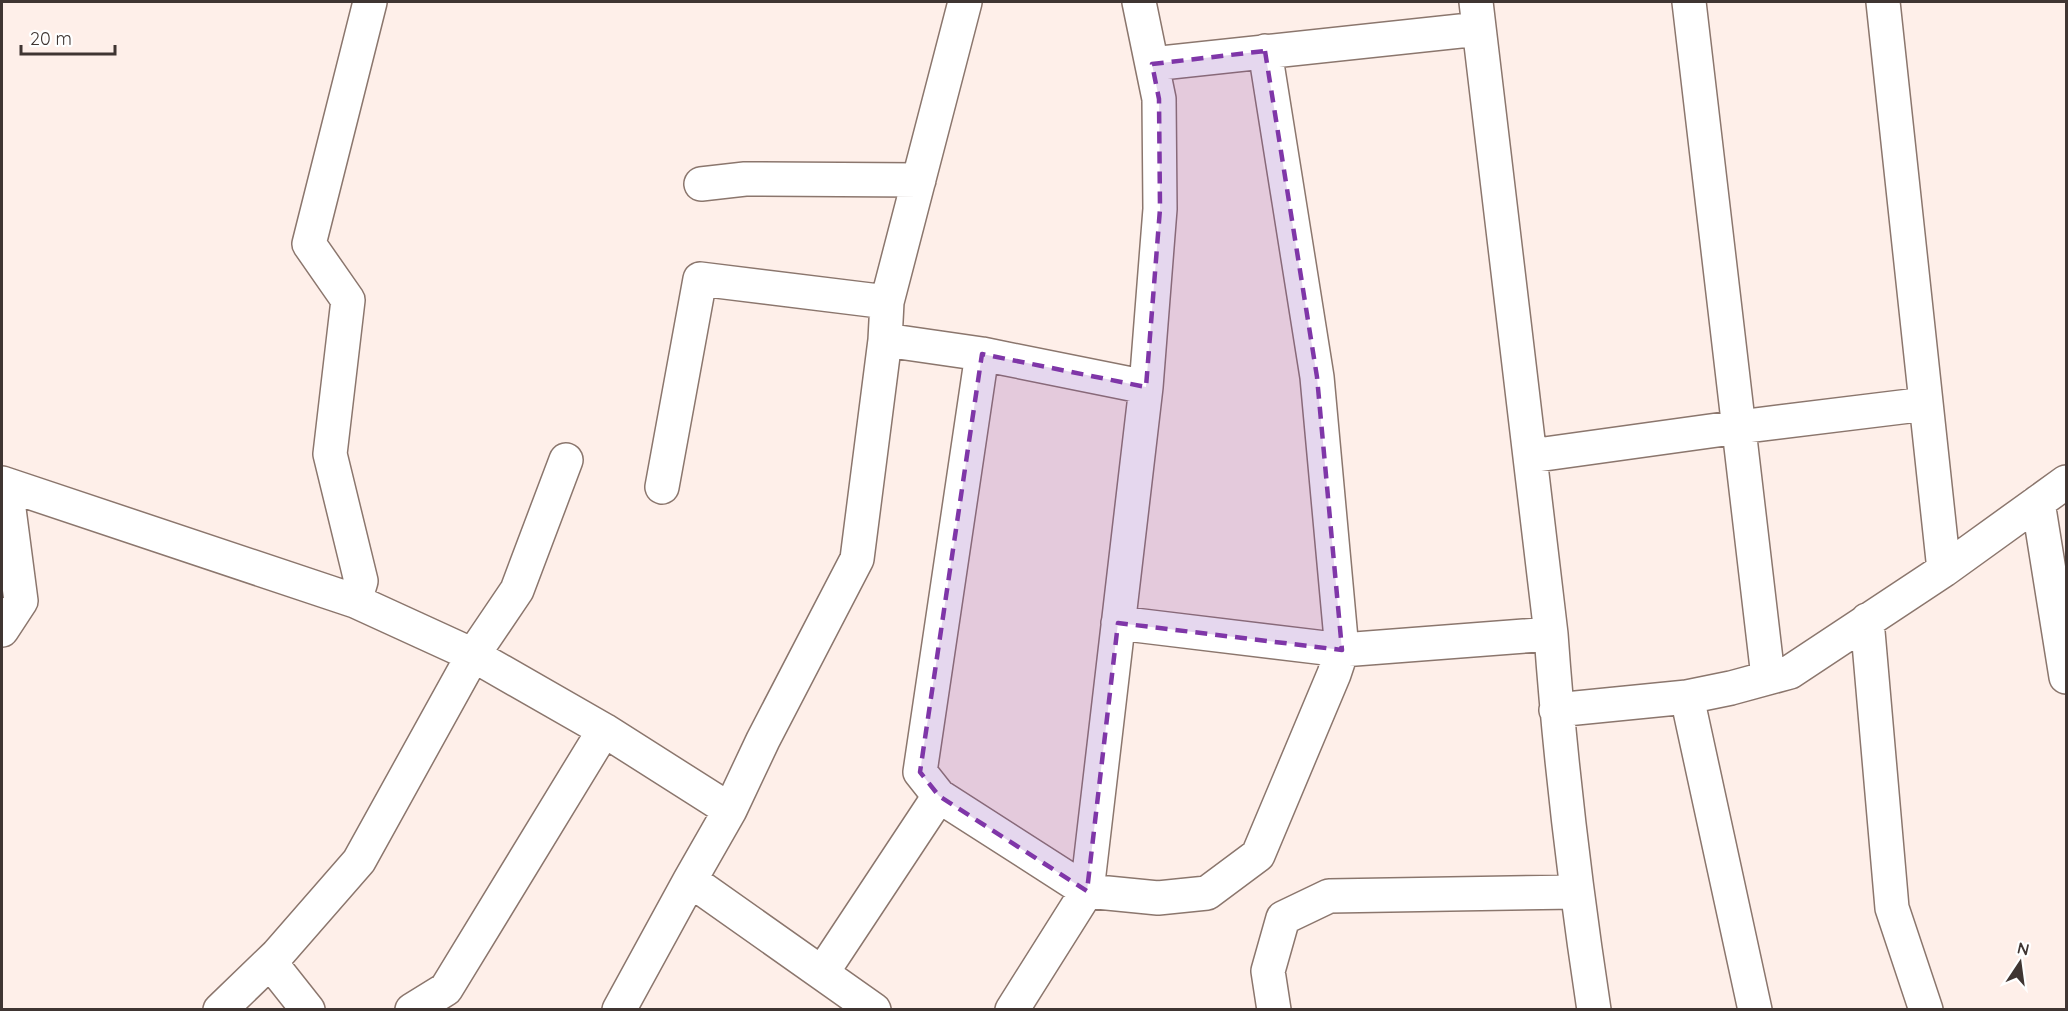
<svg xmlns="http://www.w3.org/2000/svg" width="2068" height="1011" font-family="Quicksand,sans-serif">
	<style>
		.lines { fill: none; stroke-linecap: round; stroke-linejoin: round }
		.minor-casing { stroke: #8b766d; stroke-width: 36 }
		.minor { stroke: #fff; stroke-width: 33 }
		.marked { fill: #7f36a8; fill-opacity: 0.2; stroke: #7f36a8; stroke-width: 4.5; stroke-dasharray: 12 8; stroke-linejoin: round }
	</style>
	<rect width="100%" height="100%" fill="#feefe9"/>
	<g class="lines">
		<defs>
			<path id="minor" d="M1476 2 1551 634C1560 760 1575 885 1594 1010
				M1689 2 1768 677
				M1883 2 1944 570
				M1152 64 1479 29
				M701 184 745 179 919 180
				M885 340 982 354 1146 387
				M1530 456 1739 427 1926 404
				M2 483 355 601 473 655 604 730 730 810
				M662 487 700 279 887 302
				M2038 502 2066 677
				M355 601 361 581 330 454 348 300 309 244 370 2
				M1867 620 1892 908 1926 1010
				M1118 623 1342 650 1317 377 1265 51
				M2 630 21 601 6 486
				M1687 697 1755 1010
				M1556 710 1687 697 1731 688 1790 672 1944 570 2066 482
				M939 796 920 772 982 354
				M690 880 874 1010
				M270 962 308 1010
				M822 973 939 796 1087 891 1158 898 1207 893 1258 855 1334 674 1342 650 1551 634
				M220 1010 277 955 359 861 473 655 517 590 566 460
				M412 1010 446 989 604 730
				M619 1010 690 880 730 810 763 740 857 559 885 340 887 302 965 2
				M1012 1010 1087 891 1146 387 1160 209 1159 99 1139 2
				M1274 1010 1268 971 1283 918 1329 896 1576 892"/>
		</defs>
		<!-- minor casing -->
		<use href="#minor" class="minor-casing"/>
		<!-- minor -->
		<use href="#minor" class="minor"/>
	</g>
	<!-- marked area -->
	<path class="marked" d="M1265 51 1317 377 1342 650 1118 623 1087 891 939 796 920 772 982 354 1146 387 1160 209 1159 99 1152 64Z"/>
	<!-- border -->
	<rect width="2068" height="1011" fill="none" stroke="#3f3532" stroke-width="6"/>
	<!-- north arrow -->
	<g transform="translate(2020 963) rotate(13)" stroke="#ffffff" stroke-width="4.5" paint-order="stroke">
	<path d="M0-4.5L10 22L0 15L-10 22Z" fill="#3f3532"/>
	<text y="-9" font-size="16" font-weight="bold" text-anchor="middle" fill="#3f3532">N</text>
	</g>
	<!-- scale -->
	<path d="M21 45v9h94v-9" fill="none" stroke="#3f3532" stroke-width="3"/>
	<text x="30" y="45" font-size="18" fill="#3f3532" stroke="#ffffff" stroke-width="4.5" paint-order="stroke">20 m</text>
</svg>
